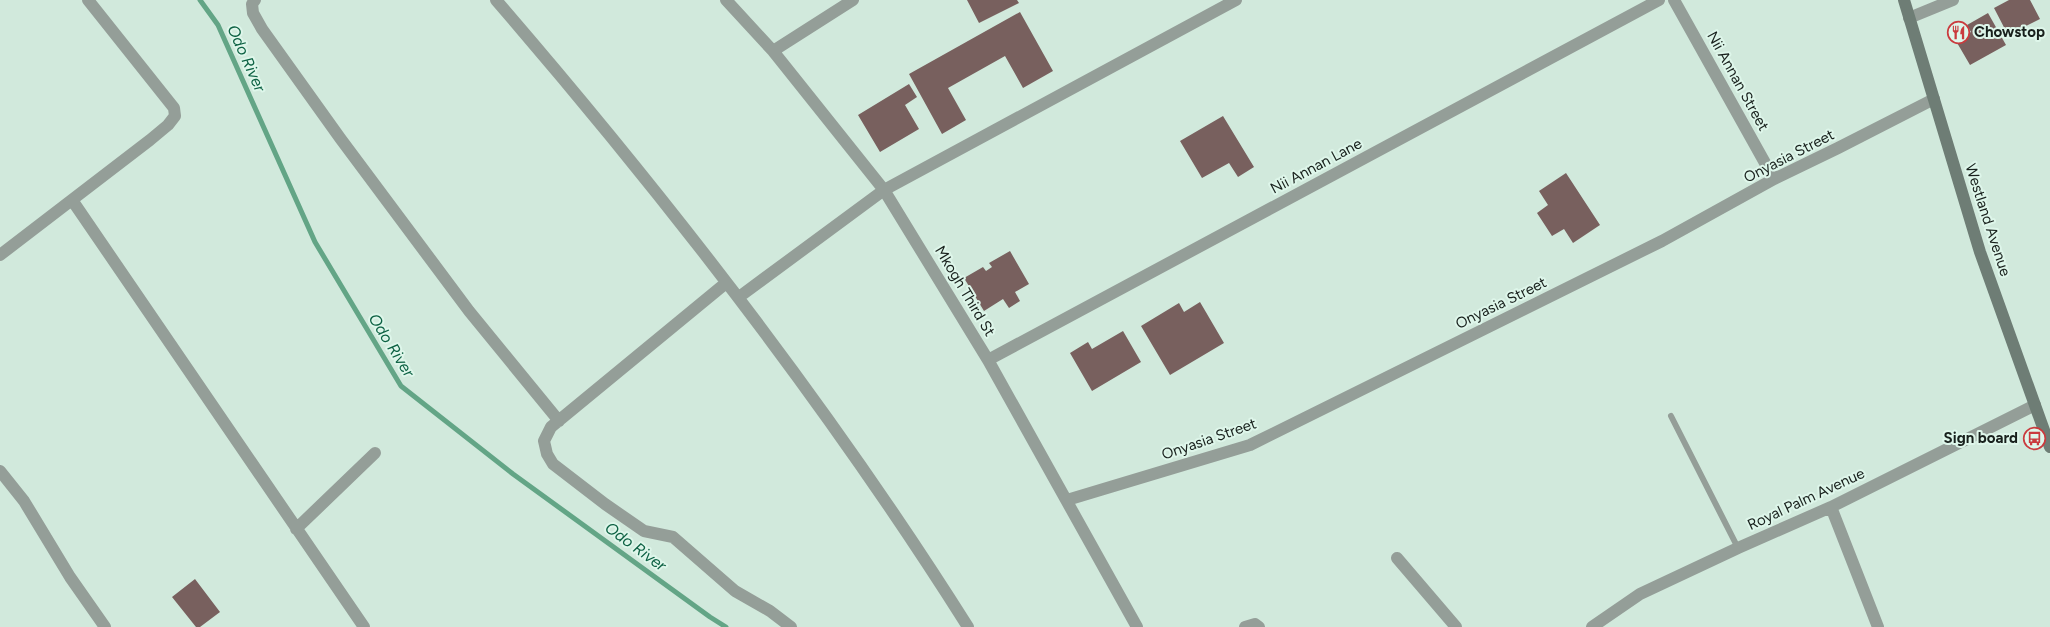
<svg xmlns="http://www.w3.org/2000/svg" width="2050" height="627" font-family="Figtree,sans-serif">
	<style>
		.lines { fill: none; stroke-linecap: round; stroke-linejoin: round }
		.stream { stroke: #63a586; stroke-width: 5 }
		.building { fill: #78605e }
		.lane { stroke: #949e98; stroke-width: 6 }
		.street { stroke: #949e98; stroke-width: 12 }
		.secondary { stroke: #6e7d75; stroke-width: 12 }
		.labels { text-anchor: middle; stroke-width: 4; stroke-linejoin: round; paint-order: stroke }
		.poi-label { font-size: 15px; font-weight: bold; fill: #18201c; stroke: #def6ea; text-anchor: start }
		.street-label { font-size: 15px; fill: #18201c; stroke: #def6ea }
		.water-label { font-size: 16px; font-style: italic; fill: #0d6143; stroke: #def6ea }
	</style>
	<rect width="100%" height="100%" fill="#d1e9dc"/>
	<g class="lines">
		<!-- stream -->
		<path class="stream" d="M200 0 218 25 315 242 401 386 513 474 710 617 726 627"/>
	</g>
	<!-- building -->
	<path class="building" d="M967 0H1017L1019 3 979 23Z
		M2009 0H2030L2040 19 2008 35 1994 8Z
		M1020 12 1053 71 1023 88 1005 56 948 88 966 120 942 134 909 74Z
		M1988 13 2006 45 1970 65 1956 41 1971 32 1967 25Z
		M909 84 917 97 905 105 919 129 880 152 858 115Z
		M1223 116 1254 167 1238 177 1229 163 1202 178 1180 141Z
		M1566 173 1600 225 1573 243 1564 229 1552 236 1537 213 1548 205 1539 191Z
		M1010 251 1029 284 1015 292 1020 301 1009 308 1003 299 984 311 964 278 983 267 986 271 992 267 989 263Z
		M1200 302 1224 343 1170 375 1141 326 1179 303 1184 312Z
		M1123 331 1141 362 1092 391 1070 353 1088 342 1092 349Z
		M195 579 220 612 200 627H196L172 597Z"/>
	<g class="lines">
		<!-- lane -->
		<path class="lane" d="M1671 416 1738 548"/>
		<!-- street -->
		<path class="street" d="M255 0 252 4 253 13 262 29 340 138 469 311 559 421
			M496 0C667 198 828 405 968 627
			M726 0 773 51 884 190 988 360 1137 627
			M1674 0 1774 179
			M1909 18 1953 0
			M773 51 853 0
			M72 200 364 627
			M0 255 150 140 168 125 175 116 174 108 88 0
			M726 283 551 427 544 441 547 454 553 464 605 504 644 531 673 537 735 591 770 611 791 627
			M739 297 884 190 1236 0
			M988 360 1659 0
			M0 471 24 501 70 577 105 627
			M1067 500 1250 445 1662 241 1774 179 1838 148 1934 99
			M1831 507 1878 627
			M296 529 375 453
			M1397 558 1456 627
			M1245 627 1255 624 1259 627
			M1592 627 1640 594 1738 548 1831 507 2035 405"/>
		<!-- secondary -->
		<path class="secondary" d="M1904 0 1980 252 2050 447"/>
	</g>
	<!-- icons -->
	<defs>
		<symbol id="restaurant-ring" viewBox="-11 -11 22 22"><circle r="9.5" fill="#def6ea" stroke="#ca3b3e" stroke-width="1.5"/><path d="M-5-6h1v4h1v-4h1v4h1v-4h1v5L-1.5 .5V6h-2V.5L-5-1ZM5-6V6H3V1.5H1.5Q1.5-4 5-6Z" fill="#ca3b3e"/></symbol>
		<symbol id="bus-ring" viewBox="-11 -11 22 22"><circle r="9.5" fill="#def6ea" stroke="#ca3b3e" stroke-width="1.5"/><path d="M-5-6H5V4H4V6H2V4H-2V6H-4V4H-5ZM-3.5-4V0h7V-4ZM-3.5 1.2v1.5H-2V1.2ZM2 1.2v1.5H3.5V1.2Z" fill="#ca3b3e"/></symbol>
	</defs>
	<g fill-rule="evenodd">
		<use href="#restaurant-ring" x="1946" y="20" width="25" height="25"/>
		<use href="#bus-ring" x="2022" y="426" width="25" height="25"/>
	</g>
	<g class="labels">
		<!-- poi labels -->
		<g class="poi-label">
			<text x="1974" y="37">Chowstop</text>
			<text x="2018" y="443" text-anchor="end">Sign board</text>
		</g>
		<!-- street labels -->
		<g class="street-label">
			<text transform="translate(1738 81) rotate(61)" y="5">Nii Annan Street</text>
			<text transform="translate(1789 156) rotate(-27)" y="5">Onyasia Street</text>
			<text transform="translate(1316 166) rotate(-28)" y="5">Nii Annan Lane</text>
			<text transform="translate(1988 220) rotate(72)" y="5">Westland Avenue</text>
			<text transform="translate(965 291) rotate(59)" y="5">Mkogh Third St</text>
			<text transform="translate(1501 303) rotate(-26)" y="5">Onyasia Street</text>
			<text transform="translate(1209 439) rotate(-19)" y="5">Onyasia Street</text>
			<text transform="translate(1806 499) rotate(-25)" y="5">Royal Palm Avenue</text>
		</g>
		<!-- water labels -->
		<g class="water-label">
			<text transform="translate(247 58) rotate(66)" y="6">Odo River</text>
			<text transform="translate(392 345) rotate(58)" y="6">Odo River</text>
			<text transform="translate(636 546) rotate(36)" y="6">Odo River</text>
		</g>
	</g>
</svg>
